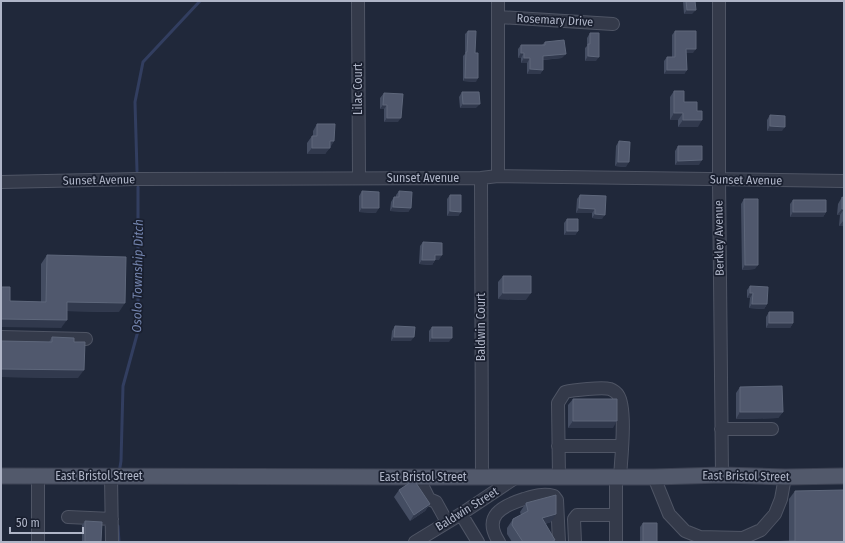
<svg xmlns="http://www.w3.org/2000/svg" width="845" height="543" font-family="'Fira Sans Condensed',sans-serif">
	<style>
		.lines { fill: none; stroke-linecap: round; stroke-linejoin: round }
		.stream { stroke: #323e60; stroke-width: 3 }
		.minor-casing { stroke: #4f5565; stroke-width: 14 }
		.major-casing { stroke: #3d4354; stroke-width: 17 }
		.minor { stroke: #343a4a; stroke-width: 12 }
		.major { stroke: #52596b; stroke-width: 15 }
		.wall { fill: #444d62 }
		.shaded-wall { fill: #31394d }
		.building { fill: #50586d; stroke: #5e677b }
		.labels { text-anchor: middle; stroke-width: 3.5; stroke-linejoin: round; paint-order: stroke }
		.street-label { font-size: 12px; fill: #afb5c7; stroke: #191f2f }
		.water-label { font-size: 13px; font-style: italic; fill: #7586b0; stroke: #191f2f }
	</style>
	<rect width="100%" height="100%" fill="#20283a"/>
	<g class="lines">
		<!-- stream -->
		<path class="stream" d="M137 171 135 102 143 62 200 1
			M119 473 121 461 123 386 138 331V187
			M118 526 119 542"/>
		<defs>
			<path id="minor" d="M358 1 359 177
				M498 1V176
				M719 1V180L722 475
				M498 17 613 24
				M481 178 482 477
				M1 182 137 179 481 178 498 176 844 181
				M1 337 86 339
				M721 429H772
				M558 446H622
				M38 476V542
				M111 476 112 542
				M418 477 429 499 436 502 447 522
				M559 477 558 403 565 392C573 390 602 387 610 389 613 390 617 393 618 395 627 408 621 460 620 477
				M654 477 669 514 685 531 700 537 743 538 761 530 775 514 781 499 785 477
				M461 514 478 542
				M68 517 112 519
				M415 542 461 514 518 476
				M499 542C482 516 502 506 524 499 534 496 543 493 554 496L557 500 559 542
				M575 542 574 519 577 515H616
				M616 542V477"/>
			<path id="major" d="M1 476 418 477H654L722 475 785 477 844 476"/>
		</defs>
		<!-- minor casing -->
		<use href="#minor" class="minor-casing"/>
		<!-- major casing -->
		<use href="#major" class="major-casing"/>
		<!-- minor -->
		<use href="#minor" class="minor"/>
		<!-- major -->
		<use href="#major" class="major"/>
	</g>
	<!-- wall -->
	<path class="wall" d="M683 1H695L692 14H684Z
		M468 31 475 53 476 82 463 81V56L465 54V34Z
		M675 31 693 53H686L687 70 684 74H664V61L667 57H672V35Z
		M590 33 596 61H585V48L587 46V38Z
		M545 42 562 58 543 60V70L540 74H527V63H521V58H518V49L521 45H542Z
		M674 91 684 102 697 111 698 127H678V120H670V97Z
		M462 92 476 108H460L459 97Z
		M384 93 398 122H384V109H380V98Z
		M770 115 782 131H767V120Z
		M317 124 334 141 325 154H307V143L312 136H313V131Z
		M619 141 626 167 615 166 616 146Z
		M678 146 699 165H675V151Z
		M362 191 376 213 359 212V196Z
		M399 191 411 208 408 212 390 211 391 202 394 197H396V195Z
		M450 195 461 212 458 216H447V199Z
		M580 195 606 196 602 219 592 218V213H576L577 199Z
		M842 197 844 198V226H839L840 215H837L838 204Z
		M744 199 755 269 742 270 741 204Z
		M793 200 826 212 823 217H790V204Z
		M567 219 578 231 575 235H564V223Z
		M423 242 439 260H435L432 265 419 264 420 246Z
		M47 255 119 312 67 311 61 328 10 301 41 302V264Z
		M503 276 526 300 498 299V282Z
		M750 286 767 304 764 309 749 308 750 298H747V290Z
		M769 312 793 323 790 328H766V317Z
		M395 326 411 341H391L392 331Z
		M432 327 449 342H429V331Z
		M52 337 74 342 78 378 1 377V341L49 342Z
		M740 387 783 412 778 418 736 419V393Z
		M573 399 613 428H568V405Z
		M399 490 430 504 425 511 410 521 394 497Z
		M795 491 844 542 789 541V499Z
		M526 503 551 522 545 524 553 542H512L507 534V528L513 519 521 515 520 512Z
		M85 521 101 542H82V525Z
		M643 523 657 542H640V527Z"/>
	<!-- shaded-wall -->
	<path class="shaded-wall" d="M464 1H475L474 2H463Z
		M687 10H696L692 14H684Z
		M686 49H696L693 53H683Z
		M521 53H524L521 58H518Z
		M566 54 562 58 540 60 543 56Z
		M588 56 599 57 596 61H585Z
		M524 58H530L527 63H521Z
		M530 69 543 70 540 74H527Z
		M667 70H687L684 74H664Z
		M465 78H478L476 82 463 81Z
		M463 104H480L476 108H460Z
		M383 105H387L384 109H380Z
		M674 113H683L678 120H670Z
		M387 118H401L398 122H384Z
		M683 120H702L698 127H678Z
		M770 126 785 127 782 131H767Z
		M330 141H334L330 148Z
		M312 148H330L325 154H307Z
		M702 160 699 165H675L678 161Z
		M618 162H629L626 167 615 166Z
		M393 207 411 208 408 212 390 211Z
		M362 208H379L376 213 359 212Z
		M579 208 595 209 592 213H576Z
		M842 209H844L840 215H837Z
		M450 211 461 212 458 216H447Z
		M793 212H826L823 217H790Z
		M595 214 605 215 602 219 592 218Z
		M844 220V226H839Z
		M567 231H578L575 235H564Z
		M435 255H442L439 260H432Z
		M422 260H435L432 265 419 264Z
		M745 265H758L755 269 742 270Z
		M503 293H531L526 300 498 299Z
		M750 293H753L750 298H747Z
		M67 302 125 303 119 312 61 311Z
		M752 304H767L764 309 749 308Z
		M1 319 67 320 61 328 1 327Z
		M769 323H793L790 328H766Z
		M394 337H414L411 341H391Z
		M432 338H452L449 342H429Z
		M1 369 84 370 78 378 1 377Z
		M740 412H783L778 418 736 419Z
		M573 421H617L613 428H568Z
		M430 504 425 511 410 521 414 515Z
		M556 514 551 522 536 527 542 518Z"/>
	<!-- building -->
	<path class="building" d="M686 1H695L696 10H687Z
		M468 31H476L475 53H478V78H465L466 52H467Z
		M675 31H696V49H686L687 70H667V57H675Z
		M590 33H599V57L588 56V44H590Z
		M564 40 566 54 543 56V70L530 69V58H524V53H521V45H545V42Z
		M674 91H684V102H697V111H702V120H683V113H674Z
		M462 92H479L480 104H463Z
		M384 93 403 94 401 118H387V105H383Z
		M770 115 785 116V127L770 126Z
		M317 124H335L334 141H330V148H312V136H317Z
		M619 141 630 142 629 162H618Z
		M678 146H702V160L678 161Z
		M362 191 379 192V208H362Z
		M399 191 412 192 411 208 393 207 394 197H399Z
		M450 195H461V212L450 211Z
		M580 195 606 196 605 215 595 214V209L579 208Z
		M842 197 844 198V209H842Z
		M744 199H758V265H745Z
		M793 200H826V212H793Z
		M567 219H578V231H567Z
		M423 242 442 243V255H435V260H422Z
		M47 255 126 257 125 303 67 302V320L1 319V287H10V301L46 302Z
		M503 276H531V293H503Z
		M750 286 768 287 767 304H752L753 293H750Z
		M769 312H793V323H769Z
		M395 326 415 327 414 337H394Z
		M432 327H452V338H432Z
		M52 337 74 338V342H85L84 370 1 369V341L52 342Z
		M782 386 783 412H740V387Z
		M573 399H617V421H573Z
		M414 480 430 504 414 515 399 490Z
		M844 490V542H764L795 541V491Z
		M556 495V514L542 518 555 540 551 542H523L512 525 513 519 528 511 526 503Z
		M85 521 102 522 101 542H85Z
		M643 523H657V542H643Z"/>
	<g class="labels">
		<!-- street labels -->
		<g class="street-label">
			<text transform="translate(555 20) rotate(3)" y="4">Rosemary Drive</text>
			<text transform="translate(358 89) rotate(-90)" y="4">Lilac Court</text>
			<text x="423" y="182">Sunset Avenue</text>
			<text transform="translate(99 180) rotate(-1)" y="4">Sunset Avenue</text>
			<text transform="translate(746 180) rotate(1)" y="4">Sunset Avenue</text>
			<text transform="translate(719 238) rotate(-91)" y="4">Berkley Avenue</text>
			<text transform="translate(481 327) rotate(-90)" y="4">Baldwin Court</text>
			<text x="99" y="480">East Bristol Street</text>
			<text transform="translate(746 476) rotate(1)" y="4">East Bristol Street</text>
			<text x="423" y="481">East Bristol Street</text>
			<text transform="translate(467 509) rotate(-32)" y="4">Baldwin Street</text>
		</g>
		<!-- water labels -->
		<g class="water-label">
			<text transform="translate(137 276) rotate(-89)" y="5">Osolo Township Ditch</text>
		</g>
	</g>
	<!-- border -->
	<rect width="845" height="543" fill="none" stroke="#afb5c7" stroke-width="4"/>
	<!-- scale -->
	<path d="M10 527v6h73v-6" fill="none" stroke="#afb5c7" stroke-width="2"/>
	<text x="16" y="527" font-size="12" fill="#afb5c7" stroke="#191f2f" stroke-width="3" paint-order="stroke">50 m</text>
</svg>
